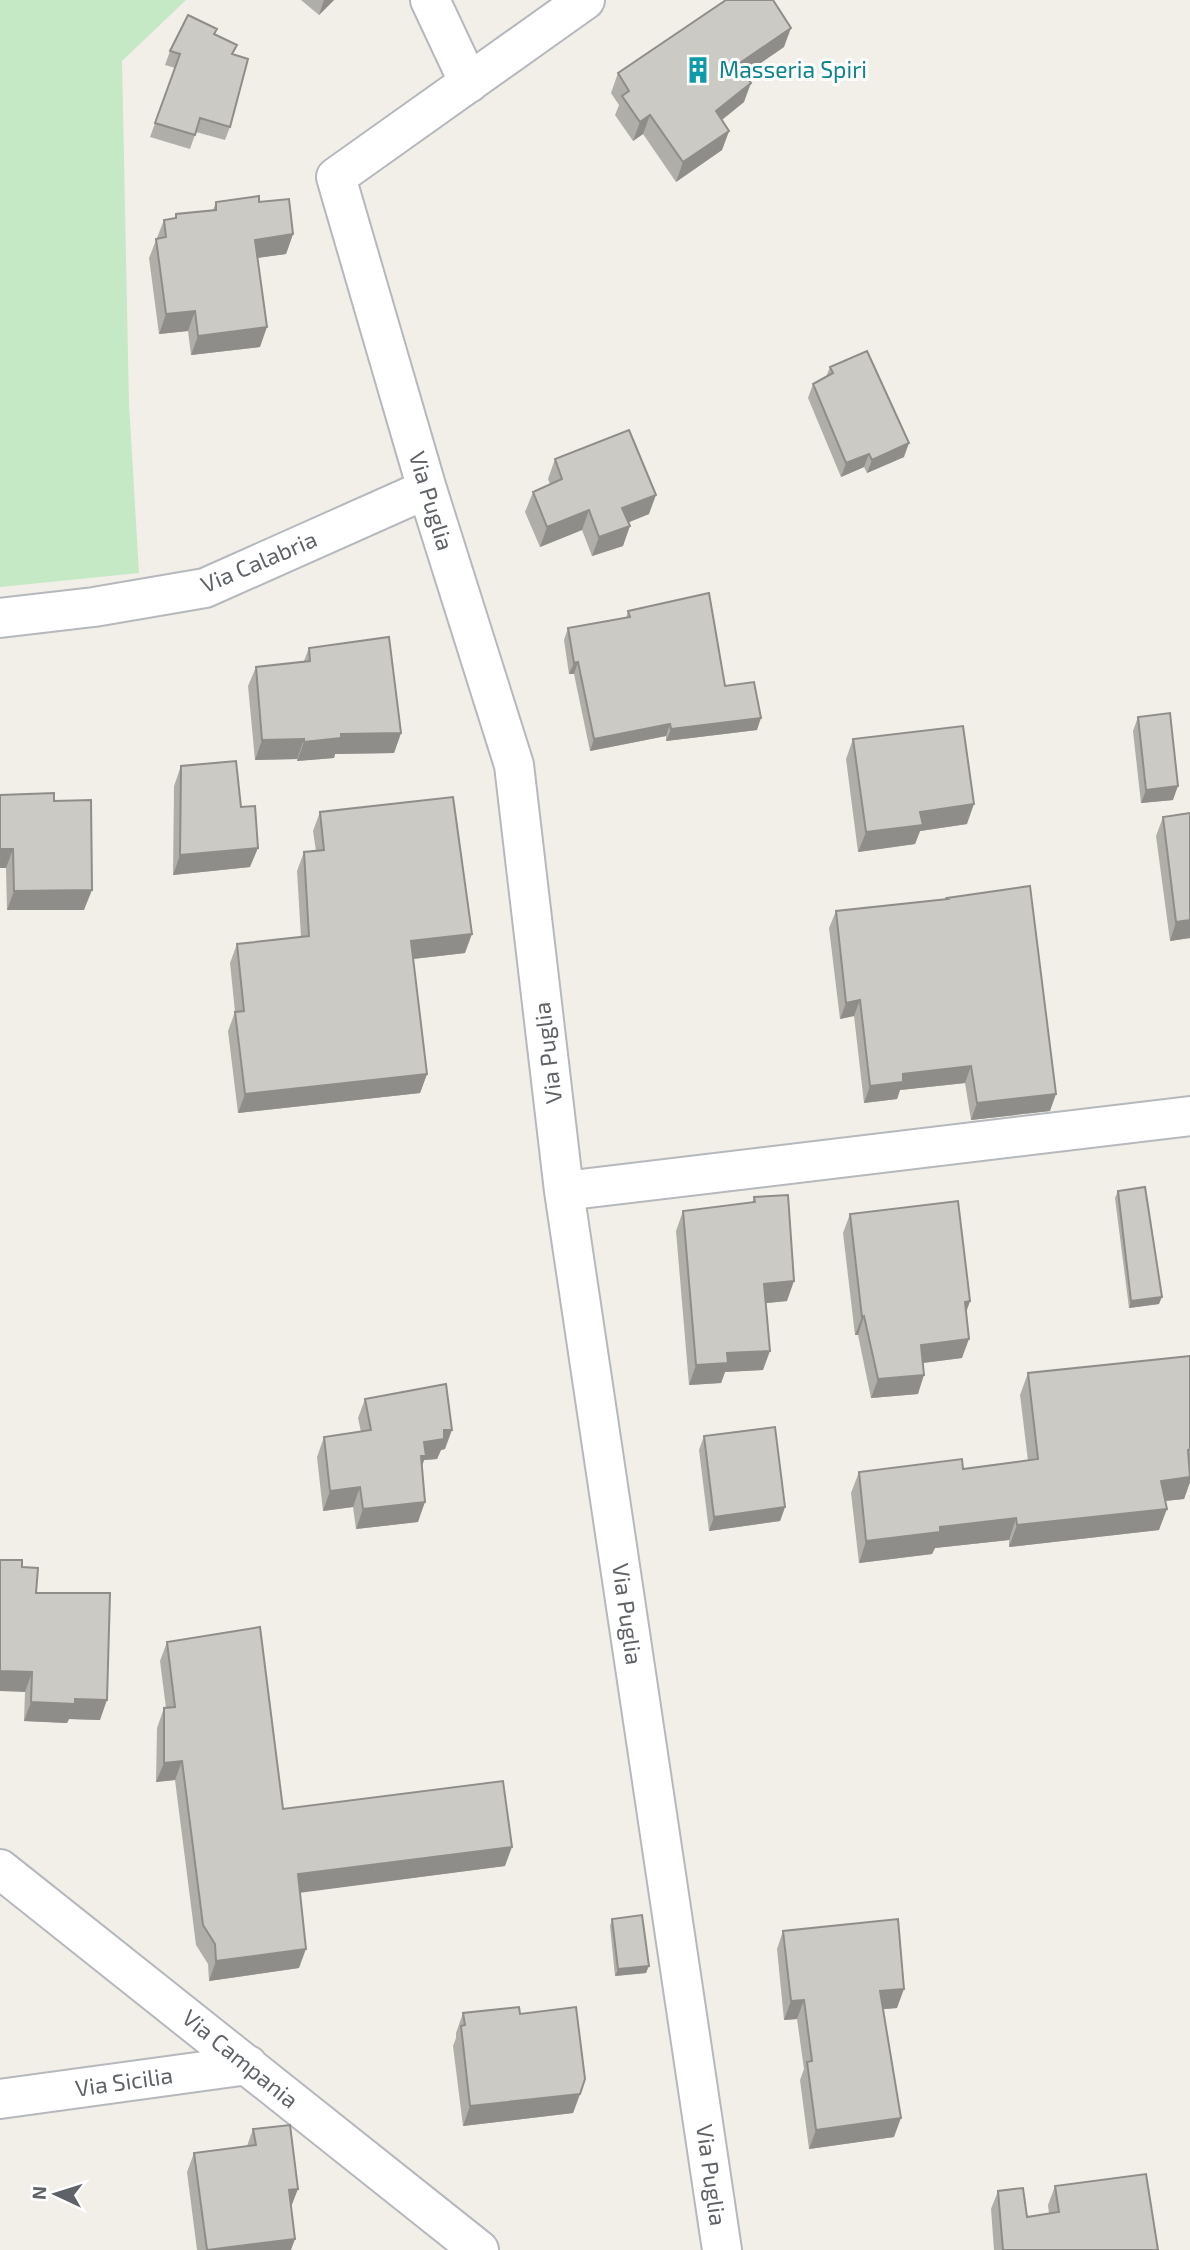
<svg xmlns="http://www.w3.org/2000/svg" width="1190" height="2250" font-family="'Exo 2',sans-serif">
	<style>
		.green { fill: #c5e8c5 }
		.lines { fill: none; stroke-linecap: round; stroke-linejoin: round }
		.minor-casing { stroke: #b5b8bc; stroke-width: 42 }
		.minor { stroke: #fff; stroke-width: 38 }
		.wall { fill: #afaea9 }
		.shaded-wall { fill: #8f8d8a }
		.building { fill: #cccac5; stroke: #8f8d8a; stroke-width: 2 }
		.labels { text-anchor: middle; stroke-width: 6; stroke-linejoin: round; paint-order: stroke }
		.culture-label { font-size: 23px; fill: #0d838f; stroke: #fff; text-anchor: start }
		.street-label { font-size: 23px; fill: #5f6368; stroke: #fff }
	</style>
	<rect width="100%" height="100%" fill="#f1efe8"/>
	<!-- green -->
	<path class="green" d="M0 0H186L122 61 129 404 139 573 0 587Z"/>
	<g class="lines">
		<defs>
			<path id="minor" d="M430 0 469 83
				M585 0 336 177 427 489 514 765 564 1191 722 2250
				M0 618 94 607 205 588 427 489
				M564 1191 1190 1116
				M0 1869 479 2250
				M0 2099 248 2065"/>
		</defs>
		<!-- minor casing -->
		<use href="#minor" class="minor-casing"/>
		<!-- minor -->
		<use href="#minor" class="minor"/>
	</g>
	<!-- wall -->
	<path class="wall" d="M301 0H334L319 15Z
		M214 35 233 54 230 127 225 140 196 132 190 149 150 137 175 68 165 65 170 51Z
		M784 47 745 74 744 102 722 120 729 131 722 150 676 182 643 134 633 141 615 115 619 105 611 93 618 73Z
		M216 202H259L293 234 286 254 258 258 260 347 191 355 188 331 159 334 149 258 164 220 175 219 176 214 213 210Z
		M830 367 904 457 867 473 864 467 841 477 808 398 813 384 826 377Z
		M555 459 649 514 628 522 623 546 592 556 582 530 540 547 525 512 533 492 550 484 548 479Z
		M628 611 725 686 757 730 666 741V736L590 751 574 674H569L564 640 568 628 626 618Z
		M309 648 401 733 394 753 335 754 334 758 297 761V759L255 760 248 686 256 667 304 661Z
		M1138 717 1173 800 1141 803 1133 731Z
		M853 739 967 824 920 831 915 844 858 852 846 759Z
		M181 766 241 807 250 867 173 875 174 786Z
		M0 795 54 801 84 910H7L6 868Z
		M320 812 465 953 413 959 427 1074 420 1093 238 1113 228 1031 235 1012 230 963 237 944 301 937 297 871 304 852 316 851 313 831Z
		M1163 817 1190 938 1170 941 1156 836Z
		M947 898 1050 1111 971 1120 965 1083 900 1090 897 1099 864 1103 854 1016 840 1019 829 928 836 911 947 900Z
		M1118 1191 1159 1304 1129 1308 1115 1198Z
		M754 1197 787 1301 766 1303 763 1370 725 1372 721 1383 689 1385 676 1231 683 1211 752 1203Z
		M850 1214 970 1301 966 1313 962 1358 923 1363 918 1394 871 1398 858 1335H855L843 1233Z
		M1190 1356V1482L1184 1499 1165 1501 1159 1530 1009 1547V1540L935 1548 932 1554 859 1563 851 1493 859 1472 963 1469 1028 1461 1020 1395 1028 1373Z
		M365 1399 445 1449 441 1450 437 1459 424 1460 422 1467 418 1522 356 1529 353 1507 323 1511 317 1457 324 1437 361 1432 358 1418Z
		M704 1436 785 1507 780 1521 709 1531 699 1450Z
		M22 1567 36 1593 100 1720 69 1719 67 1723 24 1721 25 1692Z
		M167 1642 283 1809 505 1866 300 1892 299 1968 209 1981 208 1964 196 1945 175 1780 156 1782 157 1728 164 1708H166L160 1661Z
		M612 1919 646 1973 615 1976 610 1926Z
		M783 1931 897 2008 883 2009 894 2137 809 2149 800 2080 804 2069 797 2019 784 2020 777 1949Z
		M463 2013 520 2014 580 2094 573 2113 463 2126 453 2046 456 2038V2033Z
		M253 2129 291 2207V2250H197L187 2172 194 2153 247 2146Z
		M1055 2186 1158 2250H994L991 2209 998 2191 1027 2217 1049 2214 1048 2205Z"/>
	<!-- shaded-wall -->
	<path class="shaded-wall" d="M324 0H334L319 15Z
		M791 28 784 47 730 84 737 65Z
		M751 83 744 102 709 130 716 111Z
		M650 115 643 134 633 141 640 122Z
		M729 131 722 150 676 182 683 162Z
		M293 234 286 254 248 259 255 240Z
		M195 311 188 331 159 334 166 314Z
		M267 327 260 347 191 355 198 336Z
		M909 443 904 457 867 473 872 460Z
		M869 454 864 467 841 477 846 463Z
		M656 495 649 514 615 528 622 508Z
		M589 510 582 530 540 547 547 527Z
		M630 526 623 546 592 556 599 537Z
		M578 662 574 674H569L574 663Z
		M761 718 757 730 666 741 671 729Z
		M670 724 666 736 590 751 594 739Z
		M401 733 394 753 335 754 334 758 297 761 304 742 341 734Z
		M304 739 297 759 255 760 262 740Z
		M1178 786 1173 800 1141 803 1146 790Z
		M974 804 967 824 920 831 915 844 858 852 866 832 920 812Z
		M258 848 250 867 173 875 180 855Z
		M0 849H13L6 868H0Z
		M92 890 84 910H7L14 891Z
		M1190 920V938L1170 941 1176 922Z
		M472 934 465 953 404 960 411 941Z
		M860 1000 854 1016 840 1019 846 1003Z
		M971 1066 965 1083 900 1090 897 1099 864 1103 870 1086 903 1074Z
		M427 1074 420 1093 238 1113 245 1094Z
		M1056 1094 1050 1111 971 1120 977 1103Z
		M794 1281 787 1301 757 1304 764 1284Z
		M1162 1297 1159 1304 1129 1308 1131 1301Z
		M970 1301 963 1320 965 1302Z
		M864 1316 858 1335H855L862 1317Z
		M969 1339 962 1358 914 1364 921 1345Z
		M770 1351 763 1370 725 1372 721 1383 689 1385 696 1365 727 1353Z
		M924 1375 918 1394 871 1398 878 1379Z
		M444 1430H452L445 1449 441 1450 437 1459 424 1460 419 1475H414L424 1442Z
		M1190 1477V1482L1184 1499 1154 1502 1161 1481Z
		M360 1487 353 1507 323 1511 330 1491Z
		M425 1502 418 1522 356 1529 363 1509Z
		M785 1507 780 1521 709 1531 714 1517Z
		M1167 1509 1159 1530 1009 1547 1017 1525Z
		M1016 1518 1009 1540 935 1548 932 1554 859 1563 866 1541 940 1527Z
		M0 1671 32 1672 25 1692 0 1691Z
		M75 1699 107 1700 100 1720 69 1719 67 1723 24 1721 31 1702Z
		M182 1761 175 1780 156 1782 164 1763Z
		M512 1847 505 1866 291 1894 298 1874Z
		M306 1949 299 1968 209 1981 216 1961Z
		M649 1966 646 1973 615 1976 618 1969Z
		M904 1989 897 2008 873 2010 880 1991Z
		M804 2000 797 2019 784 2020 791 2001Z
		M580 2094 573 2113 463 2126 470 2106Z
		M901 2118 894 2137 809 2149 816 2130Z
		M298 2189 291 2207 289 2190Z
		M295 2239 291 2250H210Z"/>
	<!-- building -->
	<path class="building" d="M726 0H773L791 28 737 65 751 83 716 111 729 131 683 162 650 115 640 122 622 96 629 91 618 73Z
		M188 15 217 29 214 34 237 45 232 54 248 59 230 127 200 118 195 135 155 123 180 54 170 51Z
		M259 196V202L289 199 293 234 255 240 267 327 198 336 195 311 166 314 156 239 166 237 164 220 176 218V214L216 210V202Z
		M867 351 909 443 872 460 869 454 846 463 813 384 833 373 830 367Z
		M629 430 656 495 622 508 630 526 599 537 589 510 547 527 533 492 562 479 555 459Z
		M709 593 725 686 754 682 761 718 671 729 670 724 594 739 578 662 574 663 568 628 630 617 628 611Z
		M389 637 401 733 341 734V738L304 742V739L262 740 256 667 310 661 309 648Z
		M1170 713 1178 786 1146 790 1138 717Z
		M963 726 974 804 920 812 923 825 866 832 853 739Z
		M236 761 241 807 255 806 258 848 180 855 181 766Z
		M54 793V801L91 800 92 890 14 891 13 849H0V795Z
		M453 797 472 934 411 941 427 1074 245 1094 235 1012 244 1011 237 944 309 936 304 852 324 850 320 812Z
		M1190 813V920L1176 922 1163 817Z
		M1030 886 1056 1094 977 1103 971 1066 903 1074V1082L870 1086 860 1000 846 1003 836 911 948 899 947 898Z
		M1145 1187 1162 1297 1131 1301 1118 1191Z
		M788 1195 794 1281 764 1284 770 1351 727 1353 728 1363 696 1365 683 1211 755 1202 754 1197Z
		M958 1201 970 1301 965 1302 969 1339 921 1345 924 1375 878 1379 864 1316 862 1317 850 1214Z
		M1190 1356V1449L1188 1450 1190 1477 1161 1481 1167 1509 1017 1525 1016 1518 940 1527V1532L866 1541 859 1472 962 1459 963 1469 1038 1459 1028 1373Z
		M446 1384 452 1430H444V1439L424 1442 426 1456H421L425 1502 363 1509 360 1487 330 1491 324 1437 371 1430 365 1399Z
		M775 1427 785 1507 714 1517 704 1436Z
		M0 1560H22V1567L38 1568 36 1593H110L107 1700 75 1699V1704L31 1702 32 1672 0 1671Z
		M260 1627 283 1809 503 1781 512 1847 298 1874 306 1949 216 1961 215 1944 203 1925 182 1761 164 1763V1708L175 1707 167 1642Z
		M642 1915 649 1966 618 1969 612 1919Z
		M898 1919 904 1989 880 1991 901 2118 816 2130 807 2062 812 2061 804 2000 791 2001 783 1931Z
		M519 2007 520 2014 576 2007 585 2079 580 2094 470 2106 461 2026 465 2025 463 2013Z
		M290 2125 298 2189 289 2190 295 2239 207 2250 194 2153 256 2145 253 2129Z
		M1146 2174 1158 2250H1003L998 2191 1023 2188 1027 2217 1059 2212 1055 2186Z"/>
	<!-- icons -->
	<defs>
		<symbol id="building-bare" viewBox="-9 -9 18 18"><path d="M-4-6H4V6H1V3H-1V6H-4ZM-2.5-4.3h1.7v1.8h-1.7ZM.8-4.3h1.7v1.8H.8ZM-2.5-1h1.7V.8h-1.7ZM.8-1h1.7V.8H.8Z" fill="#0f9aa8" stroke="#fff" stroke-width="2.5" paint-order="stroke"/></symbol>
	</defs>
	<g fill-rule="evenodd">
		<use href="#building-bare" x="679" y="51" width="38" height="38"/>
	</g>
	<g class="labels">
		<!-- culture labels -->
		<g class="culture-label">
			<text x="719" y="78">Masseria Spiri</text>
		</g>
		<!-- street labels -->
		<g class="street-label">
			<text transform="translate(431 501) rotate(73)" y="8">Via Puglia</text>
			<text transform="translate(259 562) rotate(-23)" y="8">Via Calabria</text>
			<text transform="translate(548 1053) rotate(-97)" y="8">Via Puglia</text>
			<text transform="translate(627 1614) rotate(82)" y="8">Via Puglia</text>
			<text transform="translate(240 2059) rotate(39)" y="8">Via Campania</text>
			<text transform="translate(124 2082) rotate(-8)" y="8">Via Sicilia</text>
			<text transform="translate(711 2175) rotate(82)" y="8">Via Puglia</text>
		</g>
	</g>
	<!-- north arrow -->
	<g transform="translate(56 2194) rotate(274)" stroke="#ffffff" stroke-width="5" paint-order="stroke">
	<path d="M0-5L12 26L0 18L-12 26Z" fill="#5f6368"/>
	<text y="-10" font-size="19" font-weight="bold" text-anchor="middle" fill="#5f6368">N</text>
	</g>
</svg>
